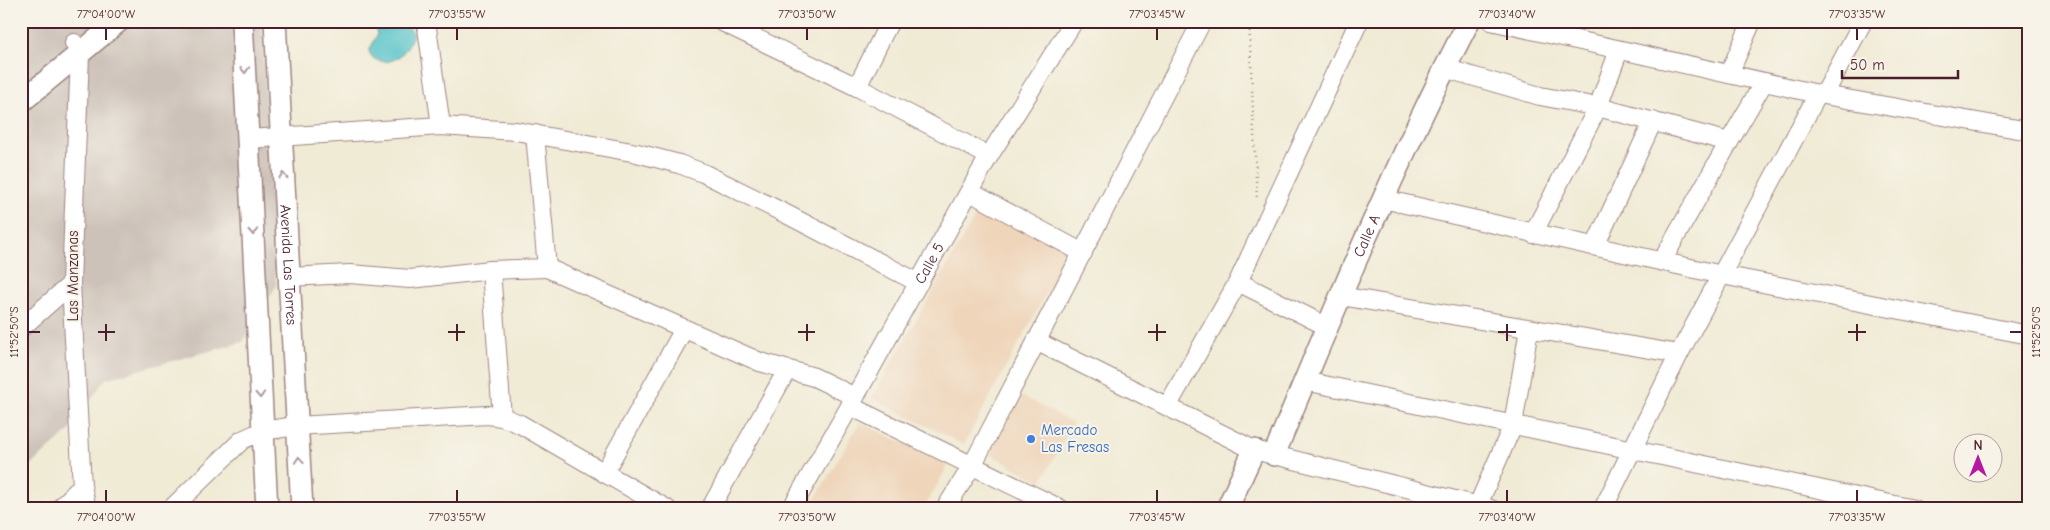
<svg xmlns="http://www.w3.org/2000/svg" width="2050" height="530" font-family="'Comic Neue',sans-serif">
	<style>
		.built { fill: #efd6bb }
		.industrial { fill: #cdc2b9 }
		.water { fill: #56c4ca; stroke: #50727a }
		.lines { fill: none; stroke-linecap: round; stroke-linejoin: round }
		.minor-casing { stroke: #9d8580; stroke-width: 20 }
		.tertiary-casing { stroke: #9d8580; stroke-width: 24 }
		.path { stroke: #9d8580; stroke-width: 2.5; stroke-dasharray: 1 4; stroke-linecap: butt }
		.minor { stroke: #fff; stroke-width: 18 }
		.tertiary { stroke: #fff; stroke-width: 21 }
		.oneway { stroke: #ae9aa0 }
		.ticks { fill: none; stroke: #4a1f2b; stroke-width: 2 }
		.shop-dot { fill: #3f7fe0; stroke: #f7f3e8; stroke-width: 2 }
		.labels { text-anchor: middle; stroke-width: 4; stroke-linejoin: round; paint-order: stroke }
		.street-label { font-size: 15px; fill: #4a1f2b; stroke: #f7f3e8 }
		.shop-label { font-size: 15px; fill: #366cbe; stroke: #f7f3e8; text-anchor: start }
		.neatline { fill: none; stroke: #4a1f2b; stroke-width: 2 }
		.ticks-label { font-size: 12px; text-anchor: middle; fill: #4a1f2b }
	</style>
	<rect width="100%" height="100%" fill="#f7f3e8"/>
	<filter id="ink" filterUnits="userSpaceOnUse"><feTurbulence type="fractalNoise" baseFrequency=".02" numOctaves="2"/><feDisplacementMap in="SourceGraphic" scale="10" xChannelSelector="R" yChannelSelector="G"/><feConvolveMatrix kernelMatrix="1 2 1 2 8 2 1 2 1" color-interpolation-filters="sRGB"/></filter>
	<filter id="wash" filterUnits="userSpaceOnUse"><feTurbulence type="fractalNoise" baseFrequency=".0096" numOctaves="4" result="noise"/><feDisplacementMap in="SourceGraphic" scale="20" xChannelSelector="R" yChannelSelector="G"/><feGaussianBlur stdDeviation="1.12" result="paint"/><feColorMatrix in="noise" values="0 0 0 0 0 0 0 0 0 0 0 0 0 0 0 0 0 1.4 0 .05"/><feComposite in="paint" operator="in"/></filter>
	<g filter="url(#wash)">
		<rect width="100%" height="100%" fill="#f0ebd5"/>
		<!-- built -->
		<path class="built" d="M984 201 1069 251 964 445 872 398Z
			M1022 396 1073 423 1041 482 990 454Z
			M860 422 948 465 924 509H809Z"/>
		<!-- industrial -->
		<path class="industrial" d="M21 21H262L276 286 243 342 105 379 70 430 21 474Z"/>
		<!-- water -->
		<path class="water" d="M374 21 406 22 413 34C408 49 398 64 381 61 374 60 371 57 369 51L377 35Z"/>
	</g>
	<g filter="url(#ink)">
		<g class="lines">
			<defs>
				<g id="minor">
					<path d="M426 21 441 126"/>
					<path d="M720 21 857 87 989 156"/>
					<path d="M1491 21 1818 94 2029 131"/>
					<path d="M74 43 80 54 71 284 82 486 87 509"/>
					<path d="M1444 68 1540 96 1598 107 1729 142"/>
					<path d="M1729 74 1752 21"/>
					<path d="M857 87 890 21"/>
					<path d="M1824 95 1863 21"/>
					<path d="M535 134 547 268 760 362 814 377 855 397"/>
					<path d="M249 139 441 126 516 131 637 153 679 164 703 173 790 216 919 283"/>
					<path d="M970 192 1083 253"/>
					<path d="M1383 199 1722 275 2029 335"/>
					<path d="M1533 234 1598 107 1619 50"/>
					<path d="M1595 246 1653 121"/>
					<path d="M1662 261 1729 142 1764 82"/>
					<path d="M491 270 502 417"/>
					<path d="M288 277 350 274 410 279 491 270 547 268"/>
					<path d="M1238 282 1328 327"/>
					<path d="M1341 296 1679 354"/>
					<path d="M21 328 71 284"/>
					<path d="M1036 341 1254 450 1491 509"/>
					<path d="M1305 381 1914 509"/>
					<path d="M1168 405 1238 282 1359 21"/>
					<path d="M850 406 1061 509"/>
					<path d="M604 473 684 329"/>
					<path d="M1478 505 1513 425 1529 329"/>
					<path d="M59 509 82 486"/>
					<path d="M171 509 242 440 262 431 296 426 488 415 502 417 520 424 667 509"/>
					<path d="M710 509 787 370"/>
					<path id="s1" d="M791 509 850 406 989 156 1074 21"/>
					<path d="M945 509 972 466 1202 21"/>
					<path d="M1603 509 1679 354 1818 94"/>
				</g>
				<g id="tertiary">
					<path d="M242 21 267 509"/>
					<path id="s2" d="M275 21 302 509"/>
					<path d="M21 102 119 21"/>
					<path id="s3" d="M1274 455C1334 309 1396 162 1469 21"/>
					<path d="M1227 509 1254 450"/>
				</g>
			</defs>
			<!-- minor casing -->
			<use href="#minor" class="minor-casing"/>
			<!-- tertiary casing -->
			<use href="#tertiary" class="tertiary-casing"/>
			<!-- path -->
			<path class="path" d="M1249 21 1257 200"/>
			<!-- minor -->
			<use href="#minor" class="minor"/>
			<!-- tertiary -->
			<use href="#tertiary" class="tertiary"/>
		</g>
		<!-- one-way arrows -->
		<defs><path id="oneway-chevron" d="M-2-3.5L2.5 0L-2 3.5" fill="none" stroke-width="1.6" stroke-linecap="round" stroke-linejoin="round" transform="scale(1.25)"/></defs>
		<g class="oneway">
			<use href="#oneway-chevron" transform="translate(245 70) rotate(87)"/>
			<use href="#oneway-chevron" transform="translate(283 176) rotate(-93)"/>
			<use href="#oneway-chevron" transform="translate(253 232) rotate(87)"/>
			<use href="#oneway-chevron" transform="translate(260 395) rotate(87)"/>
			<use href="#oneway-chevron" transform="translate(299 460) rotate(-94)"/>
		</g>
	</g>
	<!-- ticks -->
	<path class="ticks" d="M106 28V40M457 28V40M807 28V40M1157 28V40M1507 28V40M1857 28V40M106 324V341M457 324V341M807 324V341M1157 324V341M1507 324V341M1857 324V341M28 332H40M98 332H115M448 332H465M798 332H815M1148 332H1166M1498 332H1516M1848 332H1866M2010 332H2022M106 490V502M457 490V502M807 490V502M1157 490V502M1507 490V502M1857 490V502"/>
	<!-- markers -->
	<circle class="shop-dot" cx="1031" cy="439" r="5"/>
	<g class="labels">
		<!-- street labels -->
		<g class="street-label">
			<text dy="5" stroke="none"><textPath href="#s3" startOffset="238">Calle A</textPath></text>
			<text dy="5" stroke="none"><textPath href="#s1" startOffset="282">Calle 5</textPath></text>
			<text dy="5" stroke="none"><textPath href="#s2" startOffset="244">Avenida Las Torres</textPath></text>
			<text transform="translate(73 276) rotate(-90)" y="5">Las Manzanas</text>
		</g>
		<!-- shop labels -->
		<g class="shop-label">
			<text x="1041" y="435">Mercado<tspan x="1041" dy="17">Las Fresas</tspan></text>
		</g>
	</g>
	<!-- margin -->
	<rect width="2050" height="530" fill="none" stroke="#f7f3e8" stroke-width="55"/>
	<!-- north arrow -->
	<g transform="translate(1978 458)"><circle r="24" fill="#f7f3e8" stroke="#b29e9c"/>
	<path d="M0-4L9 19L0 12L-9 19Z" fill="#b5179e"/>
	<text y="-8" font-size="14" font-weight="bold" text-anchor="middle" fill="#4a1f2b">N</text>
	</g>
	<!-- scale -->
	<path d="M1842 70v8h116v-8" fill="none" stroke="#4a1f2b" stroke-width="2.5"/>
	<text x="1850" y="70" font-size="15" fill="#4a1f2b" stroke="#f7f3e8" stroke-width="4" paint-order="stroke">50 m</text>
	<rect x="28" y="28" width="1994" height="474" class="neatline"/>
	<g class="ticks-label">
		<text x="106" y="18">77°04'00"W</text>
		<text x="457" y="18">77°03'55"W</text>
		<text x="807" y="18">77°03'50"W</text>
		<text x="1157" y="18">77°03'45"W</text>
		<text x="1507" y="18">77°03'40"W</text>
		<text x="1857" y="18">77°03'35"W</text>
		<text transform="translate(14 332) rotate(-90)" y="4">11°52'50"S</text>
		<text transform="translate(2036 332) rotate(-90)" y="4">11°52'50"S</text>
		<text x="106" y="521">77°04'00"W</text>
		<text x="457" y="521">77°03'55"W</text>
		<text x="807" y="521">77°03'50"W</text>
		<text x="1157" y="521">77°03'45"W</text>
		<text x="1507" y="521">77°03'40"W</text>
		<text x="1857" y="521">77°03'35"W</text>
	</g>
</svg>
